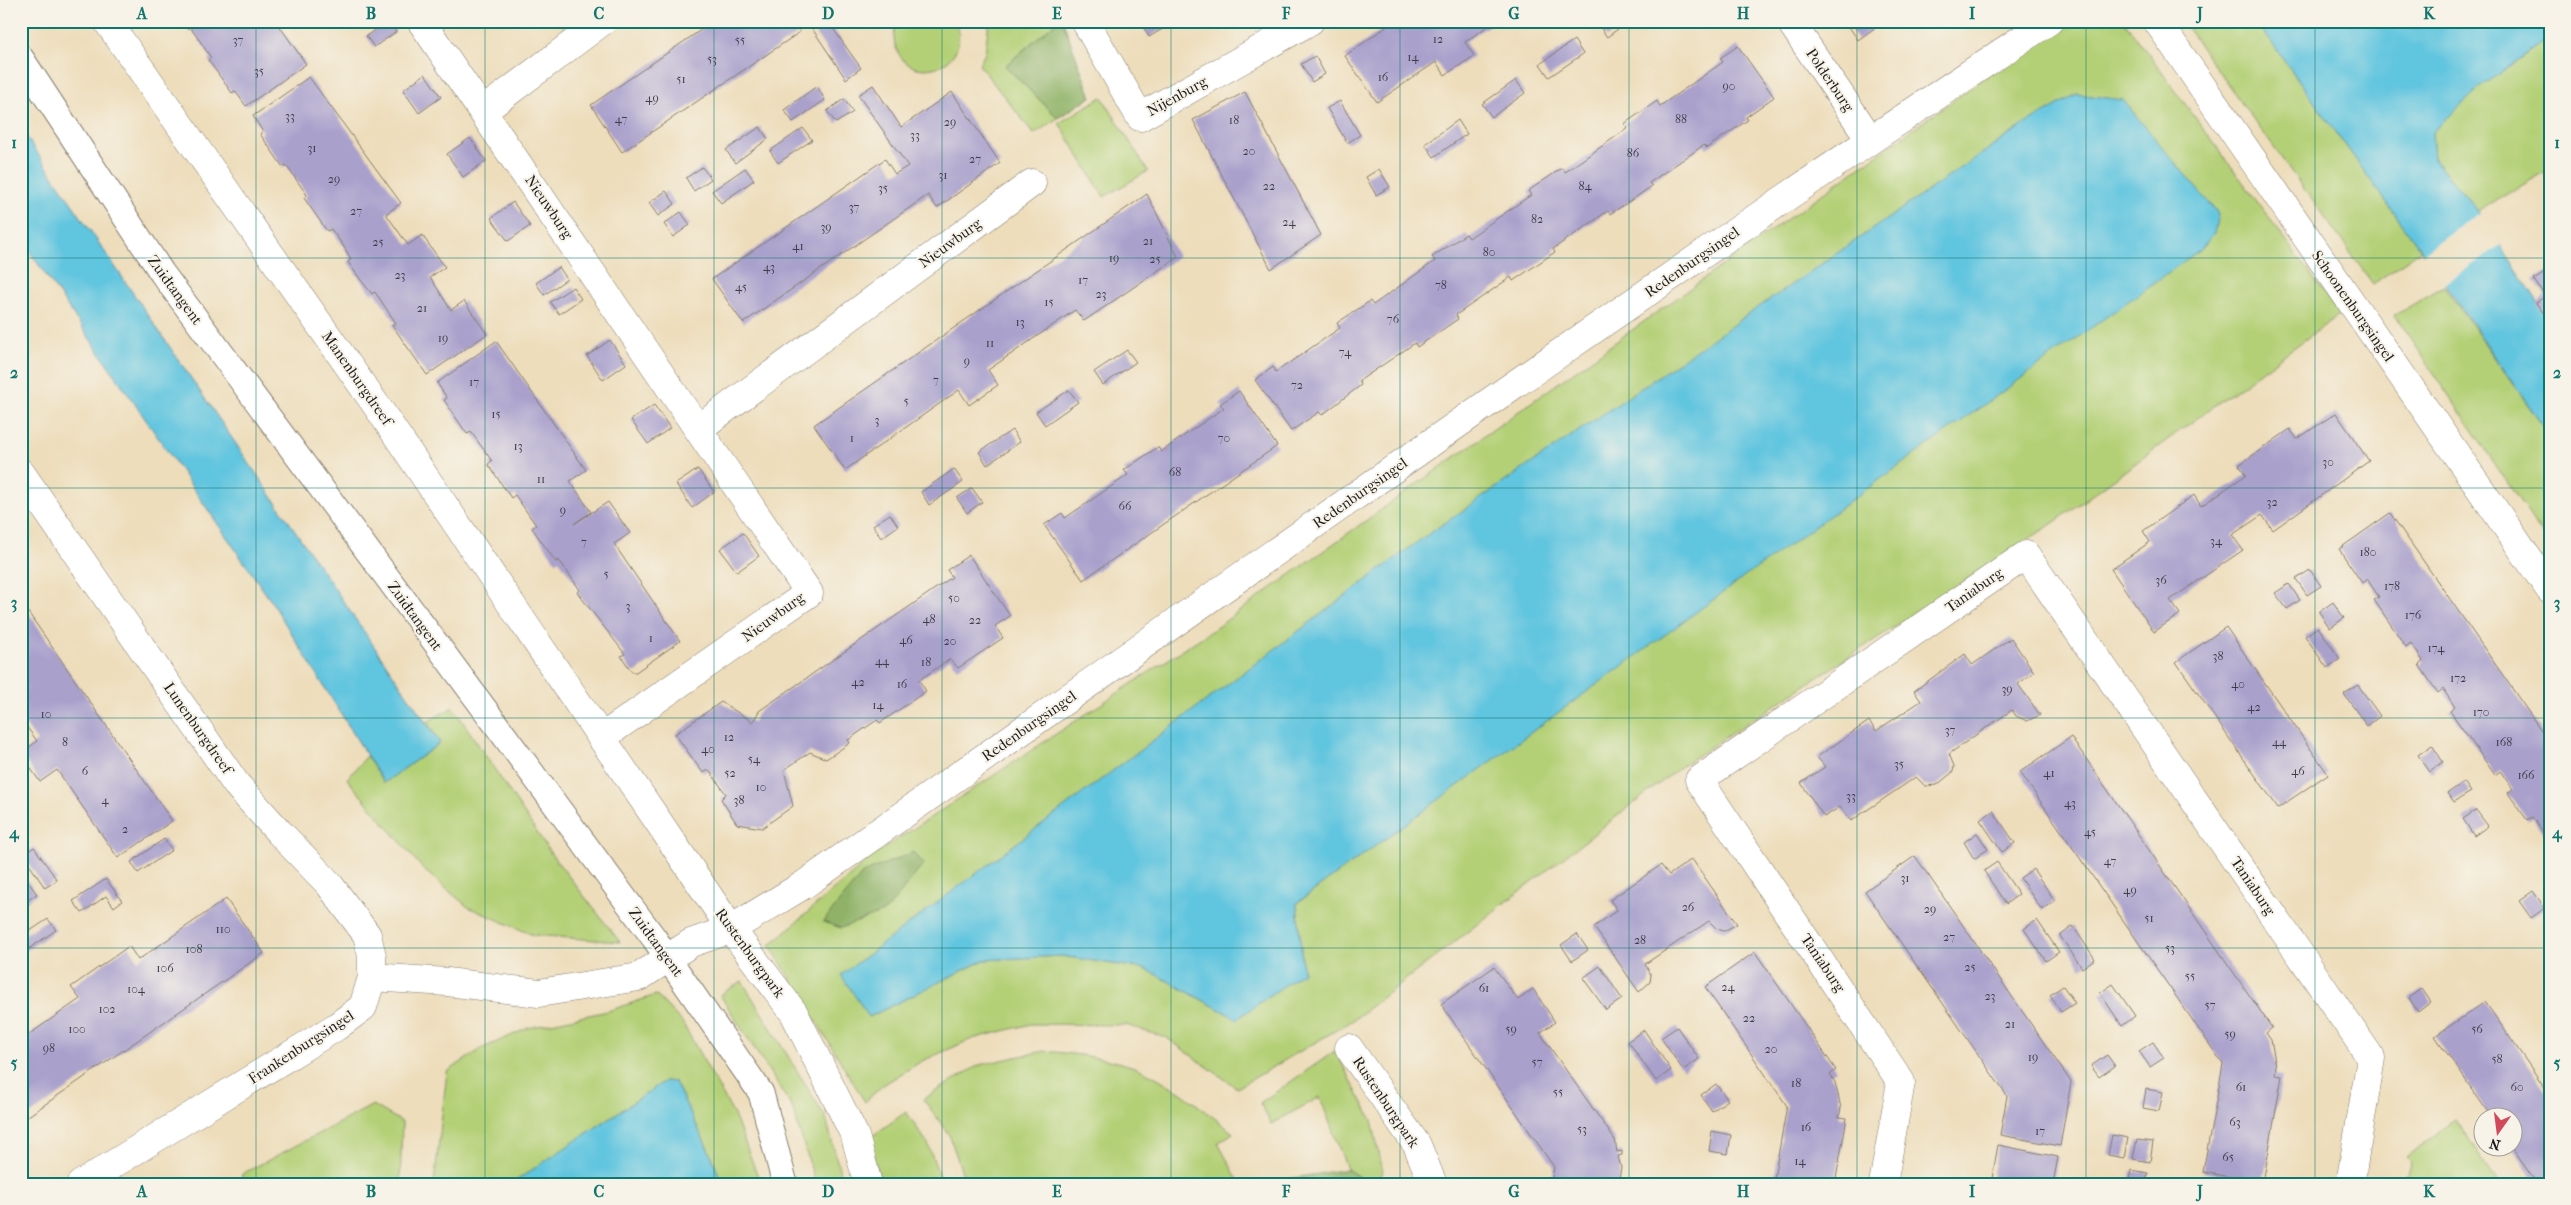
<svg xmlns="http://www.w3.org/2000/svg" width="2571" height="1205" font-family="'IM FELL French Canon',serif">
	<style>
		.green { fill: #b4d077; stroke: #68764a; fill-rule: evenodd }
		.forest { fill: #8fb268; stroke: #566742 }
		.water { fill: #61c5df; stroke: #3e707e }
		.pier { fill: #edddbb }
		.building { fill: #a9a0cc }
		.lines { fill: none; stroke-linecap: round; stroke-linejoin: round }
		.service-casing { stroke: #847c6c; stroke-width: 27 }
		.minor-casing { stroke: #847c6c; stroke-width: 29 }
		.tertiary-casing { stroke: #847c6c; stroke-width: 29 }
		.service { stroke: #fff; stroke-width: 25 }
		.minor { stroke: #fff; stroke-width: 28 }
		.tertiary { stroke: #fff; stroke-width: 28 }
		.grid { fill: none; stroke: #0f766e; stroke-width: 1; stroke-opacity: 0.55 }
		.labels { text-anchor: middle; stroke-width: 4; stroke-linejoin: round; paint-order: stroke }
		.number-label { font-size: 12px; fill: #3f3d48 }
		.street-label { font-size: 15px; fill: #1c1c1c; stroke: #f7f3e8 }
		.neatline { fill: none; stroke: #0f766e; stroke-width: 2 }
		.grid-label { font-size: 16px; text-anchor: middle; font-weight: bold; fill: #0f766e }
	</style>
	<rect width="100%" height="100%" fill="#f7f3e8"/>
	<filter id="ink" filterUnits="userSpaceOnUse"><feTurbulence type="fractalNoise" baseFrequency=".02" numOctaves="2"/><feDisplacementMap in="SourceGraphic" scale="10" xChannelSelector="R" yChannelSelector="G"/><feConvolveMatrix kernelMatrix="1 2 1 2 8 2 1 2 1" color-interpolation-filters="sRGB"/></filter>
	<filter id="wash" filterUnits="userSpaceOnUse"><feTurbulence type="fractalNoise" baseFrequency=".0096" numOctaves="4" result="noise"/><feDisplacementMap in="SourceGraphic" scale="20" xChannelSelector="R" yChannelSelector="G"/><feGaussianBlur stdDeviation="1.12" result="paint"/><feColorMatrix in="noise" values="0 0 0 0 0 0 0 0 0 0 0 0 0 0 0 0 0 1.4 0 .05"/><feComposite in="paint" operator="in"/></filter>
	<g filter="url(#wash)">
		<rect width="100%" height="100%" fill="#edddbb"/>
		<!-- green -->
		<path class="green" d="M898 21H955C975 68 906 89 895 44 893 36 894 29 898 21Z
			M989 21H1057L1005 66 1058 118 1034 134 979 65 985 53Z
			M2064 21H2124L2340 314 2052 524 1686 763 1352 1021 1237 1088 1167 1038 1126 1025 1031 1024 972 1039 922 1061 883 1085 865 1102 770 945 874 855 1220 625ZM2077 94 2098 97 1364 854 1297 903 1303 972 1237 1019 1146 969 1061 956 984 960 869 1017Z
			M2182 21H2256L2421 250 2373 284Z
			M2550 21V169L2478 211 2434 160 2432 131 2450 35Z
			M1102 97 1148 171 1104 197 1059 123Z
			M2444 286 2550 436V546L2395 315Z
			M453 707 552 855 620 942 533 935 468 907 424 870 347 779 367 756 384 783 440 743 427 722Z
			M742 981 826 1118 843 1184H816L792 1107 720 995Z
			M656 995 682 1022 734 1115 761 1184H722L712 1157 675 1082 665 1081 511 1184H434L447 1072 481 1049 528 1028 608 1011Z
			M1044 1051C1074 1054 1106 1057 1134 1067 1169 1080 1204 1110 1233 1133L1218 1143 1240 1184H966L949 1134 923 1099 979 1065Z
			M1335 1051 1372 1120 1383 1172 1373 1184H1369L1347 1169 1320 1097 1271 1124 1260 1103Z
			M373 1105 402 1122 400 1184H242V1174Z
			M906 1112 928 1144 942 1184H881L868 1139Z
			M2455 1120 2500 1184H2395L2409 1171 2411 1163 2406 1158Z"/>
		<!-- forest -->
		<path class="forest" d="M1057 21H1063L1091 97 1058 118 1005 66Z
			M913 852 924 864 886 911 841 928 823 922 863 873Z
			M1347 1169 1369 1184H1276V1181Z"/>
		<!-- water -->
		<path class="water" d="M2256 21H2550V37L2483 85 2432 132 2434 160 2478 211 2550 320V436L2421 250Z
			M2077 94 2123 100 2218 214 2214 233 2201 249 1743 578 1297 903 1303 972 1237 1019 1146 969 1061 956 984 960 869 1017 841 975 1417 542 2025 124Z
			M21 129 440 743 384 783 273 604 21 239Z
			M665 1081 675 1082 712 1157 722 1184H511Z"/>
		<!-- pier -->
		<path class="pier" d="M2481 212 2502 244 2442 286 2421 255Z"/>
		<g id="blocks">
			<!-- building -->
			<path class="building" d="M182 21H276L306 64 246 106 235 91 232 93 208 60 211 58 200 41 190 27 187 29Z
				M355 21H370L360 28Z
				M389 21 396 32 374 47 366 36Z
				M714 21H793L800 32 622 152 591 105Z
				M807 21H840L832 27 861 68 846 79Z
				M1140 21H1176L1149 37Z
				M1394 21H1495L1465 42 1474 56 1445 75 1436 62 1377 102 1345 56Z
				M1602 21H1629L1607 37 1598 24Z
				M1845 21H1884L1858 40Z
				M1574 40 1583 54 1549 77 1540 64Z
				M1738 46 1774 97 1746 117 1748 120 1727 134 1707 148 1704 145 1649 183 1652 186 1630 201 1610 214 1608 211 1553 249 1555 252 1513 281 1511 277 1456 315 1458 319 1417 347 1415 343 1359 381 1361 385 1322 415 1319 412 1291 431 1255 380 1273 367 1276 372 1340 328 1337 323 1370 301 1373 305 1435 261 1432 257 1466 234 1469 238 1531 195 1528 191 1562 168 1565 172 1628 128 1624 124 1657 101 1660 106 1723 62 1720 58Z
				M1315 56 1325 74 1312 82 1301 64Z
				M425 74 441 97 419 113 403 90Z
				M309 77 401 203 386 214 408 245 422 235 445 267 430 277 451 310 464 301 487 334 427 375 392 325 396 323 375 292 372 294 360 279 348 262 351 259 342 244 331 229 327 231 304 198 307 195 286 165 283 167 260 134 263 132 253 116Z
				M1516 80 1525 93 1492 117 1482 104Z
				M873 85 901 127 952 92 1000 163 937 208 928 195 743 323 712 279 885 159 895 174 908 166 858 95Z
				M817 86 825 100 793 122 784 110Z
				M1245 92 1321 235 1271 269 1193 120Z
				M844 99 853 112 836 123 827 111Z
				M1340 101 1360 135 1347 143 1327 108Z
				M1458 120 1467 134 1434 157 1425 144Z
				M760 127 768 139 735 163 726 150Z
				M803 128 812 140 778 163 770 151Z
				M470 138 486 161 463 177 447 154Z
				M702 167 711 179 694 191 686 178Z
				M745 168 754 180 721 203 712 191Z
				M1379 169 1390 187 1376 195 1366 177Z
				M666 191 675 204 658 216 649 203Z
				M1147 194 1178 257 1084 321 1075 310 988 370 998 385 969 405 959 390 845 470 814 425Z
				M513 202 530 226 508 241 491 218Z
				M681 212 690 225 673 237 664 224Z
				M559 267 567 279 544 295 536 283Z
				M2550 269V322L2536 303 2545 296 2534 280Z
				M573 287 581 299 559 314 550 302Z
				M610 340 626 364 603 380 587 356Z
				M496 341 586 470 570 481 591 512 574 524 608 502 630 533 614 544 680 641 636 672H632L621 656 625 654 577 592 580 590 559 560 556 562 532 528 536 525 515 495 511 498 488 464 492 461 471 432 467 434 444 400 447 398 437 383Z
				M1127 350 1136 362 1103 385 1094 372Z
				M1069 390 1078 402 1045 425 1036 412Z
				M1239 391 1277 446 1083 580 1044 525 1062 513 1065 518 1128 475 1124 470 1158 447 1161 452 1192 430 1224 408 1220 404Z
				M654 405 670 428 648 444 631 420Z
				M2336 413 2369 461 2273 530 2262 515 2232 535 2243 550 2170 600 2180 614 2154 632 2111 569 2150 542 2143 531 2194 495 2201 506 2246 475 2239 465 2290 429 2297 439Z
				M1012 430 1020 442 987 465 979 452Z
				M698 469 714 492 692 508 676 484Z
				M954 469 963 482 929 505 921 492Z
				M972 488 982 502 967 513 957 498Z
				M2390 513 2550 743V843L2532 817 2527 820 2508 793 2513 789 2500 771 2495 775 2450 711 2455 707 2443 689 2438 693 2419 665 2423 661 2411 643 2406 647 2374 600 2379 597 2367 579 2362 583 2339 549Z
				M890 514 898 526 881 538 873 525Z
				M743 533 759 556 737 572 720 549Z
				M969 555 1010 616 995 626 1003 638 958 668 950 659 919 680 926 691 880 723 877 720 848 740 850 743 826 759 810 752 784 770 793 806 762 828 737 824 721 799 726 794 709 770 703 773 675 734 721 702 753 722 759 711 952 577 947 570Z
				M2310 570 2321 586 2307 595 2296 579Z
				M2289 584 2300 600 2287 609 2275 593Z
				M21 602 172 821 118 858 57 770 40 782 21 754 37 741 21 719Z
				M2333 602 2344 618 2330 628 2319 612Z
				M2226 627 2328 774 2278 808 2176 662Z
				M2318 627 2340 659 2327 668 2305 636Z
				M2011 638 2034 672 2018 684 2040 715 2027 721 2016 716 2012 710 1980 732 1949 754 1954 766 1953 772 1937 785 1925 786 1916 777 1851 821 1840 807 1824 817 1801 783 1825 767 1817 757 1869 721 1876 731 1921 701 1914 691 1965 654 1972 665Z
				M2358 685 2380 716 2367 726 2344 694Z
				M2071 737 2272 1028 2266 1033 2271 1040 2276 1066 2275 1075 2282 1076 2263 1183 2203 1172 2223 1064 2020 772Z
				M2432 745 2443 762 2430 772 2418 755Z
				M2464 782 2471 792 2454 802 2448 793Z
				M2476 810 2488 826 2474 836 2463 819Z
				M1993 811 2015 843 2002 852 1980 820Z
				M1977 833 1988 849 1974 859 1964 842Z
				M164 839 172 850 138 873 131 862Z
				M34 847 57 880 45 888 23 855Z
				M1915 856 2071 1082 2060 1146 2000 1135 2007 1096 1865 891Z
				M1692 859 1737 924 1724 931 1717 929 1709 921 1645 964 1651 975 1650 982 1639 992 1594 927 1617 910 1610 900 1636 882 1661 865 1669 875Z
				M1997 862 2019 894 2006 904 1984 871Z
				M2033 869 2055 901 2042 910 2020 878Z
				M21 872 37 894 25 902 21 897Z
				M106 879 122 901 114 907 106 896 82 913 73 901Z
				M2533 891 2545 908 2531 918 2519 901Z
				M226 899 264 953 21 1121V1040L80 999 71 987 129 946 138 960Z
				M48 919 56 930 23 953 21 937Z
				M2037 920 2059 952 2046 961 2024 929Z
				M2073 926 2095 959 2082 968 2060 936Z
				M1577 934 1588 950 1572 961 1561 945Z
				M1755 952 1836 1070 1830 1075 1835 1082 1841 1108 1839 1117 1847 1118 1835 1184H1773L1787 1106 1705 987Z
				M1600 966 1622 999 1606 1010 1583 978Z
				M1494 967 1518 1000 1533 989 1555 1022 1540 1033 1615 1140 1617 1152 1622 1151V1155L1618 1156 1621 1168 1618 1184H1551L1554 1167 1441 1004Z
				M2550 977V990L2544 981Z
				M2113 984 2135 1016 2122 1026 2100 993Z
				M2063 986 2075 1003 2061 1012 2050 995Z
				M2422 989 2431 1002 2418 1012 2409 998Z
				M2485 1002 2550 1095V1184H2537L2512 1148 2514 1118H2492L2435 1036Z
				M1677 1027 1699 1059 1683 1070 1661 1038Z
				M1644 1030 1671 1070 1656 1081 1628 1041Z
				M2153 1042 2164 1058 2150 1067 2139 1051Z
				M2107 1055 2115 1066 2099 1077 2091 1066Z
				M1716 1084 1728 1100 1712 1111 1701 1095Z
				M2146 1089 2163 1092 2159 1111 2143 1108Z
				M1712 1131 1731 1135 1728 1154 1709 1151Z
				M2112 1135 2128 1138 2124 1158 2108 1155Z
				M2137 1140 2153 1142 2150 1162 2133 1159Z
				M1998 1145 2058 1157 2053 1184H1991Z
				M2132 1170 2148 1173 2146 1184H2129Z
				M1703 1181 1715 1183V1184H1703Z"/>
		</g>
	</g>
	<g filter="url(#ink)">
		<use href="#blocks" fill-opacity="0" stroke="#847c6c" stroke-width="1"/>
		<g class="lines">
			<defs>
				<path id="service" d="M21 58 162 273 654 938 761 1093 785 1184"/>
				<path id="minor" d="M107 21 383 415 731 929 794 1013 855 1136 868 1184
					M421 21 809 593 601 738
					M1085 21 1140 117 1310 21
					M1790 21 1870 139
					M2157 21 2550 590
					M483 111 603 21
					M698 429 1032 183
					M372 977 447 982 539 993 639 977 691 943 731 929 805 884C1218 593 1628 299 2049 21
					M1349 1048 1417 1145 1433 1184
					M1883 1184 1901 1082 1699 780 2026 555 2371 1058 2350 1184"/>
				<path id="tertiary" d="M21 473 236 784 279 832 329 884 367 935 372 956V977L363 1007 336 1027 81 1184"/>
			</defs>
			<!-- service casing -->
			<use href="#service" class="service-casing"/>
			<!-- minor casing -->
			<use href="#minor" class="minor-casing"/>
			<!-- tertiary casing -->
			<use href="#tertiary" class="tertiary-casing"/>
			<!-- service -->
			<use href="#service" class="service"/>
			<!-- minor -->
			<use href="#minor" class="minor"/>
			<!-- tertiary -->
			<use href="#tertiary" class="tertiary"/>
		</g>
	</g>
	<!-- grid -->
	<path class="grid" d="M256 21V1184M485 21V1184M714 21V1184M942 21V1184M1171 21V1184M1400 21V1184M1629 21V1184M1857 21V1184M2086 21V1184M2315 21V1184M21 258H2550M21 488H2550M21 718H2550M21 948H2550"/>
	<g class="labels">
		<!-- number labels -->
		<g class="number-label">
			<text x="1438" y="43">12</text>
			<text x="238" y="44">37</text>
			<text x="740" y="44">55</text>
			<text x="1413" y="61">14</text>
			<text x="712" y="63">53</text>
			<text x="259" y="75">35</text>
			<text x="1383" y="81">16</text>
			<text x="681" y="83">51</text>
			<text x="1729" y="90">90</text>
			<text x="652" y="102">49</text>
			<text x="290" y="120">33</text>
			<text x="621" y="123">47</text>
			<text x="1681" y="123">88</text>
			<text x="1234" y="124">18</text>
			<text x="950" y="126">29</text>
			<text x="915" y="139">33</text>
			<text x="312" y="152">31</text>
			<text x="1249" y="155">20</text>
			<text x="1633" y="157">86</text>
			<text x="975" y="163">27</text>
			<text x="943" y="179">31</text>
			<text x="334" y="183">29</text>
			<text x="1269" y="190">22</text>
			<text x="1585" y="190">84</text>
			<text x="883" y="192">35</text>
			<text x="854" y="211">37</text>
			<text x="356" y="215">27</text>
			<text x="1537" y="223">82</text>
			<text x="1289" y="226">24</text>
			<text x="826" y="231">39</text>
			<text x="1148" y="245">21</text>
			<text x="378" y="246">25</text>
			<text x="798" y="250">41</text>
			<text x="1489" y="256">80</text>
			<text x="1114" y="262">19</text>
			<text x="1155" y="263">25</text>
			<text x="769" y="271">43</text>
			<text x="400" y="279">23</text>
			<text x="1083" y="284">17</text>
			<text x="1441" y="289">78</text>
			<text x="741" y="291">45</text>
			<text x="1101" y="298">23</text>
			<text x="1049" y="306">15</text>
			<text x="422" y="312">21</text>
			<text x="1393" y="323">76</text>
			<text x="1020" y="326">13</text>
			<text x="443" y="342">19</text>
			<text x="990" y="347">11</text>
			<text x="1345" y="356">74</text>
			<text x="967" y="365">9</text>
			<text x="936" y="384">7</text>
			<text x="474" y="386">17</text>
			<text x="1297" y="389">72</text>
			<text x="906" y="405">5</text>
			<text x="496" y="418">15</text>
			<text x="877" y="424">3</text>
			<text x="852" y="442">1</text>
			<text x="1224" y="442">70</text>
			<text x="518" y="450">13</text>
			<text x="2328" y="466">30</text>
			<text x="1175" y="476">68</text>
			<text x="541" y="483">11</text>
			<text x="2272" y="506">32</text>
			<text x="1125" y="510">66</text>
			<text x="563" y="514">9</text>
			<text x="2216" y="545">34</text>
			<text x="584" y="546">7</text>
			<text x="2368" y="556">180</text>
			<text x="606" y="578">5</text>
			<text x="2161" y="584">36</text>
			<text x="2392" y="590">178</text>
			<text x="954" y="602">50</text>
			<text x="628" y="610">3</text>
			<text x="2413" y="619">176</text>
			<text x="929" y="623">48</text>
			<text x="975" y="624">22</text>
			<text x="651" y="642">1</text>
			<text x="906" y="644">46</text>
			<text x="950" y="645">20</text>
			<text x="2436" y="652">174</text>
			<text x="2218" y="660">38</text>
			<text x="882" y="665">44</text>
			<text x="926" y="666">18</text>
			<text x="2458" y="682">172</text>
			<text x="858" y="686">42</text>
			<text x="902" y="688">16</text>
			<text x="2238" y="688">40</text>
			<text x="2007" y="693">39</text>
			<text x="878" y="709">14</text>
			<text x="2254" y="711">42</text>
			<text x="2481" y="716">170</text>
			<text x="46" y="718">10</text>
			<text x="1950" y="734">37</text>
			<text x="729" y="741">12</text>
			<text x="65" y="746">8</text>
			<text x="2279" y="746">44</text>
			<text x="2504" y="746">168</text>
			<text x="708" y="753">40</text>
			<text x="754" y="763">54</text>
			<text x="1899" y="768">35</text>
			<text x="85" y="775">6</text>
			<text x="2298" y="775">46</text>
			<text x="730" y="777">52</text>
			<text x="2049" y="777">41</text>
			<text x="2526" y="779">166</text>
			<text x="761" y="791">10</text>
			<text x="1851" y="800">33</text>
			<text x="105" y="804">4</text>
			<text x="739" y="804">38</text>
			<text x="2070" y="807">43</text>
			<text x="125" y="833">2</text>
			<text x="2090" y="836">45</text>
			<text x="2110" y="865">47</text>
			<text x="1905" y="882">31</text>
			<text x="2130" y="894">49</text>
			<text x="1688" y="911">26</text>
			<text x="1930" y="913">29</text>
			<text x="2149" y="922">51</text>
			<text x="223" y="933">110</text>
			<text x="1949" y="941">27</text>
			<text x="1640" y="944">28</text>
			<text x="2170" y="952">53</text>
			<text x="194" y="953">108</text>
			<text x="1970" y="971">25</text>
			<text x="165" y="972">106</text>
			<text x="2190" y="980">55</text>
			<text x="1728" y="991">24</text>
			<text x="1484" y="992">61</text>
			<text x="136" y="993">104</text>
			<text x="1990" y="1000">23</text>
			<text x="2210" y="1009">57</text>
			<text x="107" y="1013">102</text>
			<text x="1749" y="1022">22</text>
			<text x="2010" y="1028">21</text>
			<text x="77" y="1033">100</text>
			<text x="1511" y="1033">59</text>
			<text x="2477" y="1033">56</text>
			<text x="2230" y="1038">59</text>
			<text x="49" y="1052">98</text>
			<text x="1771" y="1053">20</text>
			<text x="2033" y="1061">19</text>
			<text x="2497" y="1063">58</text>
			<text x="1537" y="1066">57</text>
			<text x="1796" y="1087">18</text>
			<text x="2241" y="1091">61</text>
			<text x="2517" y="1091">60</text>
			<text x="1558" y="1096">55</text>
			<text x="2235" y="1126">63</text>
			<text x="1806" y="1131">16</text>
			<text x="1582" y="1133">53</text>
			<text x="2040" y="1135">17</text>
			<text x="2228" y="1161">65</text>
			<text x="1800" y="1165">14</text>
		</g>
		<!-- street labels -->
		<g class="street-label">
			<text transform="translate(1830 80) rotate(56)" y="5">Polderburg</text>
			<text transform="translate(1177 96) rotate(-29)" y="5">Nijenburg</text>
			<text transform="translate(549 207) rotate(56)" y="5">Nieuwburg</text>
			<text transform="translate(950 243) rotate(-36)" y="5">Nieuwburg</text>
			<text transform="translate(1692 262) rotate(-35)" y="5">Redenburgsingel</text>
			<text transform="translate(175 290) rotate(54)" y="5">Zuidtangent</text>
			<text transform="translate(2353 306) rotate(55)" y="5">Schoonenburgsingel</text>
			<text transform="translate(357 378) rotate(55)" y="5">Manenburgdreef</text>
			<text transform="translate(1360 493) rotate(-35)" y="5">Redenburgsingel</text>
			<text transform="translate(1974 590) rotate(-35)" y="5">Taniaburg</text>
			<text transform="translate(415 616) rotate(54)" y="5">Zuidtangent</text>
			<text transform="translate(773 617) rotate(-36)" y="5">Nieuwburg</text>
			<text transform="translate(1029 726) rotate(-35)" y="5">Redenburgsingel</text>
			<text transform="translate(198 728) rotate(55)" y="5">Lunenburgdreef</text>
			<text transform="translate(2253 886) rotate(56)" y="5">Taniaburg</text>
			<text transform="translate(656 942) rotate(54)" y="5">Zuidtangent</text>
			<text transform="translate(750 953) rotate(54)" y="5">Rustenburgpark</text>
			<text transform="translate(1823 963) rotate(56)" y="5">Taniaburg</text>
			<text transform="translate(301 1047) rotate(-33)" y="5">Frankenburgsingel</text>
			<text transform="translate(1386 1102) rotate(56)" y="5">Rustenburgpark</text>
		</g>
	</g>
	<!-- margin -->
	<rect width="2571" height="1205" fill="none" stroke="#f7f3e8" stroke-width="55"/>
	<!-- north arrow -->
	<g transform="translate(2498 1132) rotate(194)"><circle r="24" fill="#f7f3e8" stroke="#9f9d96"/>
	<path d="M0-4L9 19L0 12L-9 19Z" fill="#d1495b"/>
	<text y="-8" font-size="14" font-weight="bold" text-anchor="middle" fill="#1c1c1c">N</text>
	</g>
	<rect x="28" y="28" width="2516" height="1150" class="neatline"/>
	<g class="grid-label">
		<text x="142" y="19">A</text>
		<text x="371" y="19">B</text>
		<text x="599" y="19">C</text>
		<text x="828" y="19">D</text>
		<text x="1057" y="19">E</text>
		<text x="1286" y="19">F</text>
		<text x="1514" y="19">G</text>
		<text x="1743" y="19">H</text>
		<text x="1972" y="19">I</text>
		<text x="2200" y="19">J</text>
		<text x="2429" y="19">K</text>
		<text x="14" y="148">1</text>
		<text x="2557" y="148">1</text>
		<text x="14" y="378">2</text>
		<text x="2557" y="378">2</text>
		<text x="14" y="608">3</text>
		<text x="2557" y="608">3</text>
		<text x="14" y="838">4</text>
		<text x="2557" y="838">4</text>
		<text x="14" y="1068">5</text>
		<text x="2557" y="1068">5</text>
		<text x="142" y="1197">A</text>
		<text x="371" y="1197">B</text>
		<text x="599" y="1197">C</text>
		<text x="828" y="1197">D</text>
		<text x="1057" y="1197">E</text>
		<text x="1286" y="1197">F</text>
		<text x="1514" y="1197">G</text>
		<text x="1743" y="1197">H</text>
		<text x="1972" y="1197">I</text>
		<text x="2200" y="1197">J</text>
		<text x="2429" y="1197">K</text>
	</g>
</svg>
